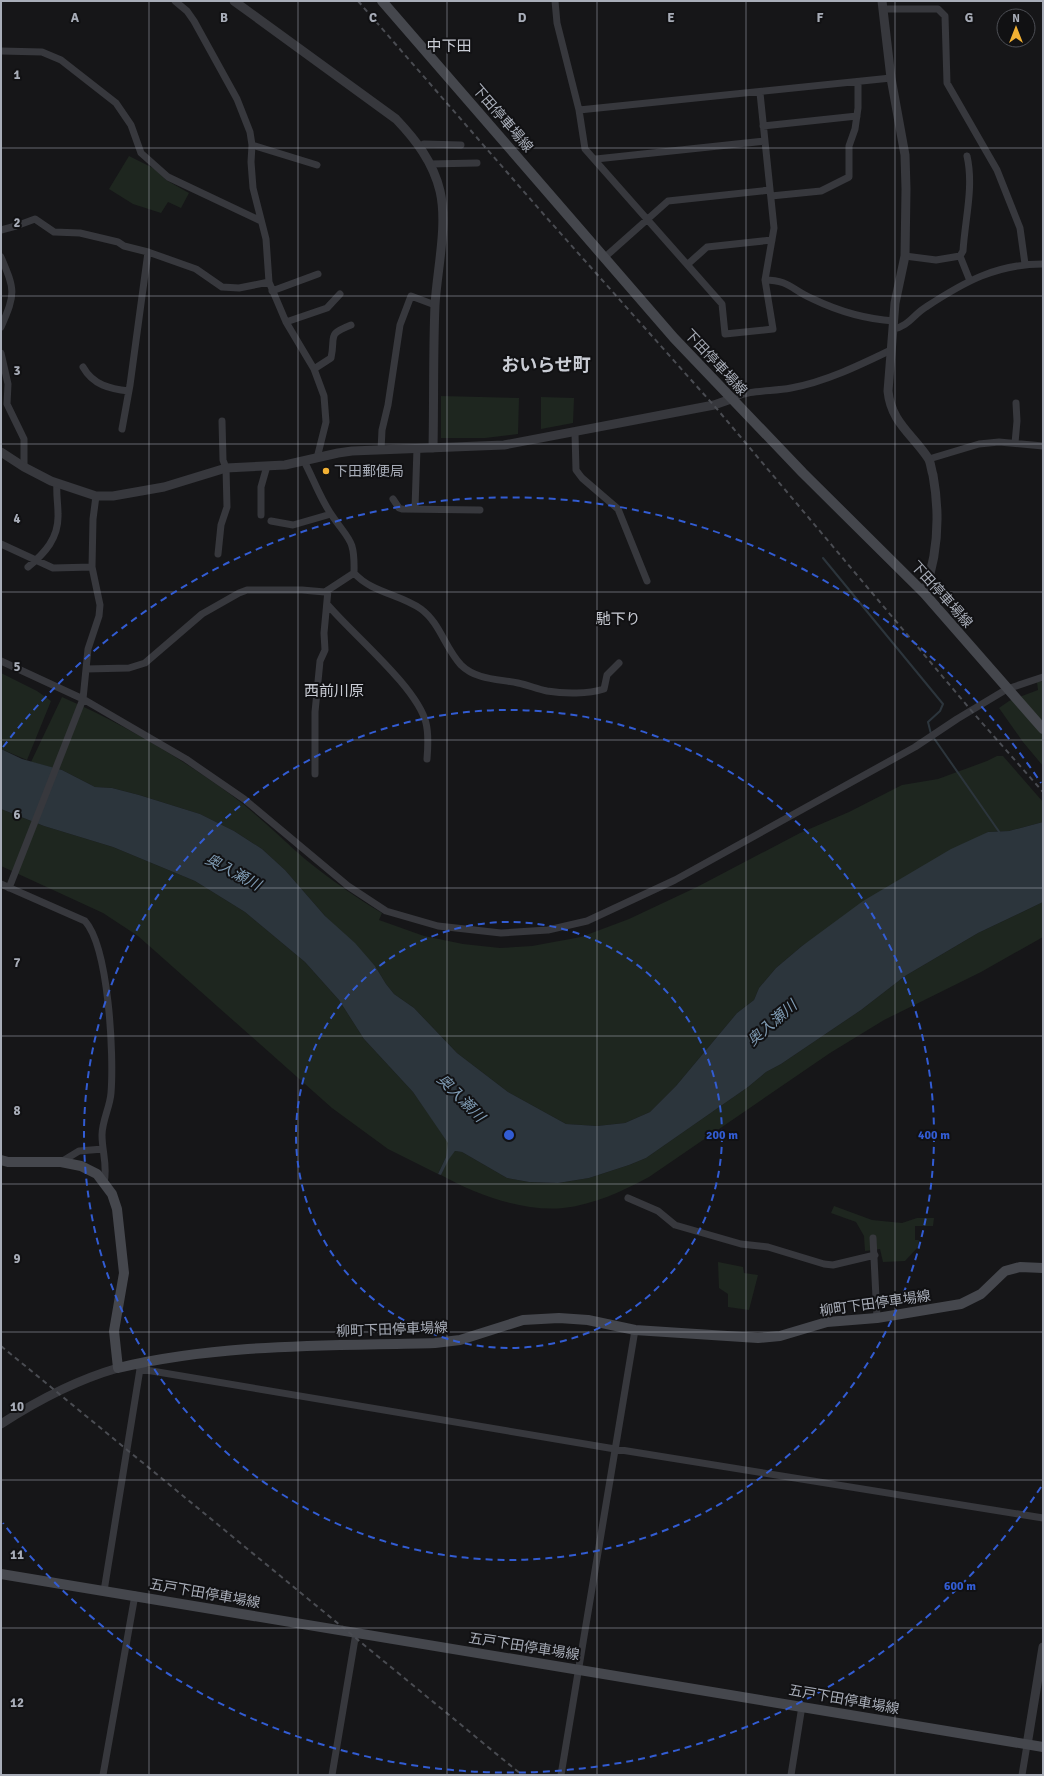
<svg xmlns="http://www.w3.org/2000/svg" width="1044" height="1776" font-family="Signika,'Noto Sans JP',sans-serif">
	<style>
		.green { fill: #1e261f }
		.water { fill: #2c353c }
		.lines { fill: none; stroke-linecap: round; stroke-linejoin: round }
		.stream { stroke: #2c353c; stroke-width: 2 }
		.minor { stroke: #37383d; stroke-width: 7 }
		.tertiary { stroke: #37383d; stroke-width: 9 }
		.secondary { stroke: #45474d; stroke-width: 10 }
		.rail { stroke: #4a4c52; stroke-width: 2; stroke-dasharray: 5 4; stroke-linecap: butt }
		.grid { fill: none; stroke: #a8adb8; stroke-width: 1; stroke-opacity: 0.55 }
		.ring { fill: none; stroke: #325cd3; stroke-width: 2; stroke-dasharray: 7 5 }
		.poi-dot { fill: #f2b134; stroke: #111113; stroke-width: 1.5 }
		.labels { text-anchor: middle; stroke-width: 4; stroke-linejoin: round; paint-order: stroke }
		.street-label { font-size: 14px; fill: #a8adb8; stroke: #111113 }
		.poi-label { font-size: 14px; fill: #a8adb8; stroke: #111113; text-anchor: start }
		.neighbourhood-label { font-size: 15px; fill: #c9ccd4; stroke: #111113 }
		.water-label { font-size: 15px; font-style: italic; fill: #7f9bb3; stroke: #111113 }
		.district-label { font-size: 18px; font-weight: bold; fill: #c9ccd4; stroke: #111113 }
		.grid-label { font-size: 13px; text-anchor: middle; font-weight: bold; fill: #a8adb8; stroke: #111113; stroke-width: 4; stroke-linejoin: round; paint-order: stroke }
		.centre { fill: #325cd3; stroke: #111113; stroke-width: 2 }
		.ring-label { font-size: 12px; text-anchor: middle; font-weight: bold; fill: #325cd3; stroke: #111113; stroke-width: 4; stroke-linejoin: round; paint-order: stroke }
	</style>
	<rect width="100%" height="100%" fill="#161618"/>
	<!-- green -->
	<path class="green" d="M129 156 155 169 166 180 189 193 181 208 168 202 161 213 133 204 109 189Z
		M441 396 519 398 518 434 485 438H441Z
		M541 397 574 398 573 423 541 429Z
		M1 673 37 691 51 701 27 760 1 749Z
		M1043 681V766L1023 742 999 708 1009 701 1038 690 1037 682Z
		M62 697C121 723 178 756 230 794 256 813 280 837 305 859 330 879 355 897 382 913L379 920 424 936 463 944 500 948 532 946 581 937 629 919 697 887 800 833 849 812 902 785 938 779 987 761 997 756H1003L1043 802V822L1009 831 988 832 802 946 776 968 759 988 754 1000 737 1013 676 1086 650 1112 625 1123 597 1126 566 1124 508 1092 457 1053 414 1008 394 994 386 984 375 966 325 916 285 870 262 849 234 831 200 814 139 795 112 788 95 787 62 770 31 762Z
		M1 809 44 826 113 847 195 881 245 912 305 962 339 1000 364 1039 413 1092 449 1143 446 1157 438 1174 388 1149 332 1108 138 936 103 913 1 866Z
		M1043 902V937L981 972 884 1020 830 1053 649 1177C623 1191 593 1205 563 1208 524 1212 474 1194 441 1175L449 1158 455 1151 462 1152 507 1178 529 1182 558 1183 589 1178 629 1165 646 1158 748 1087 766 1072 781 1064 861 1010 905 976 978 933Z
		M834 1206 872 1220 902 1223 917 1218H934L933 1226H915V1240H919L918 1247 905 1261 883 1262 880 1249 865 1251 864 1236 856 1222 831 1213Z
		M718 1262 743 1267 744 1273 758 1275 749 1310 728 1307V1294L719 1288Z"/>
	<!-- water -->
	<path class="water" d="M1 749 22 759 62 770 95 787 112 788 139 795 200 814 234 831 262 849 285 870 325 916 355 943 375 966 386 984 394 994 414 1008 457 1053 508 1092 566 1124 597 1126 625 1123 650 1112 676 1086 737 1013 754 1000 759 988 776 968 802 946 863 901 951 849 988 832 1009 831 1043 822V902L978 933 905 976 861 1010 781 1064 766 1072 748 1087 646 1158 629 1165 589 1178 558 1183 529 1182 507 1178 462 1152 455 1151 449 1159 441 1175 438 1174 446 1157 448 1143 413 1092 364 1039 339 1000 305 962 245 912 195 881 113 847 44 826 1 809Z"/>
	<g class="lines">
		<!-- stream -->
		<path class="stream" d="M823 558 943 704 940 711 928 722 931 734 1000 833"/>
		<!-- minor -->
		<path class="minor" d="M175 1 187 11 194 21 237 99 250 132 252 145 251 162 253 188 266 239 269 282 286 322 314 369 324 396 326 422 317 458
			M555 1 557 23 579 110 585 149 722 304 725 334 773 329 765 280 774 228 760 93
			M883 9H938L945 16 947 83 997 170 1020 228 1025 264
			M1 51 42 52 61 60 116 103 131 125 141 153 168 177 261 221
			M579 110 891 78
			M763 126 857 116
			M252 145 317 165
			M420 146 424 144 461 145
			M967 156C974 187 965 219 963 251L960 256 970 281
			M596 159 765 141
			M430 164 477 163
			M771 196 821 191 849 177V146L855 129 858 108V82
			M1 230 16 226 35 219 54 232 80 233 118 242 124 246 148 252 196 269 222 287 239 288 269 282
			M905 256 936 260 960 256
			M1 257C15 290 16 293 1 327
			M605 257 668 201 770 190
			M688 264 707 247 772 240
			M765 280C789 280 792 290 813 299 838 311 865 319 894 321
			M272 291 318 274
			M286 322 327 308 340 294
			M893 329C908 327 914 314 926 307 964 282 996 264 1043 264
			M1 353 8 384 7 404 24 439V467
			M83 367C93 385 110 389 129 391
			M314 369 331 358C336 335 326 335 351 325
			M731 399C750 389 771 392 791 388 825 382 860 365 891 350
			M122 429 130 385 148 252
			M575 433 576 470 582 478 618 509 647 581
			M1015 443 1017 421 1016 403
			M381 450 382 430 388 405 400 325 411 296 435 305
			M929 459 979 444 999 442 1043 446
			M304 461C313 478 320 498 331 514 349 541 355 538 354 573 372 593 400 594 421 609 440 623 445 648 461 665 476 680 499 679 518 683 528 685 537 689 547 691 565 694 588 694 604 689L607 675 619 663
			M393 499 399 508 402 509 480 510
			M415 508 417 448
			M261 515V487L267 466
			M271 521 293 525 331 514
			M1 544 53 568 92 567
			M218 554 221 525 227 507 226 468 223 460 222 421
			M28 567C45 553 59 538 58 514 58 503 56 494 57 483
			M327 604C352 634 417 687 426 723 429 735 428 747 427 759
			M1 661 83 699 186 759 244 799 348 886 386 911 438 926 501 933 548 930 587 921 675 880 915 747 957 719 1007 689 1043 677
			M86 669 129 668 145 663 202 614 239 593 247 590H302L325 592 354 573
			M315 774V712L320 661 325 650 324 633 328 590
			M1 884 85 921C109 948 114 1056 111 1093 110 1107 102 1121 102 1135 102 1152 108 1166 104 1183
			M9 888 83 699 88 649 99 616 100 605 92 567 93 519 96 496
			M61 1162 79 1151 103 1149
			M628 1198 658 1211 675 1225 741 1244 768 1247 824 1264 833 1265 875 1255
			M873 1238 877 1318
			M136 1363 140 1369 615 1449 1043 1518
			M104 1591 140 1369
			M103 1775 135 1595
			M332 1775 356 1633
			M561 1775 635 1330
			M791 1775 802 1706
			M1022 1775 1027 1745"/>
		<!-- tertiary -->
		<path class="tertiary" d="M234 1 396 119C416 140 433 162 440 191 448 225 437 270 435 305 433 353 434 400 433 448
			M882 1 891 78 905 155 906 189 905 256 895 303 888 391C891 422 912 434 928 458 931 462 931 470 933 475 940 514 938 555 924 593
			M1 452 24 467 51 481 96 496H113L164 487 226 468 285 465 338 453 352 451 504 445 714 405 731 399
			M1 1424C38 1400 76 1380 118 1368
			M1027 1745 1043 1647"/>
		<!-- secondary -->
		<path class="secondary" d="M382 1 674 338 803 473 924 593 1043 729
			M1 1160 8 1162H61L81 1166 97 1174 112 1194 117 1209 124 1273 114 1331 118 1368C222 1343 329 1346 435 1343L460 1340 523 1320 559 1318 588 1320 635 1330 758 1338 780 1336 827 1322 877 1318 961 1304 981 1294 1005 1271 1020 1267 1043 1268
			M1 1574 1043 1747"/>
		<!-- rail -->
		<path class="rail" d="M358 1 546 217 717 409 975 715 1043 792
			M1 1346 522 1775"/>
	</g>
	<!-- grid -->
	<path class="grid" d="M149 1V1775M298 1V1775M447 1V1775M597 1V1775M746 1V1775M895 1V1775M1 148H1043M1 296H1043M1 444H1043M1 592H1043M1 740H1043M1 888H1043M1 1036H1043M1 1184H1043M1 1332H1043M1 1480H1043M1 1628H1043"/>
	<!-- distance rings -->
	<g class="ring">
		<circle cx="509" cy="1135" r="213"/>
		<circle cx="509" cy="1135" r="425"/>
		<path d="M1041 1487A638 638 0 0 1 3 1523M3 747A638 638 0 0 1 1041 783"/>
	</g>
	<!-- markers -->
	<circle class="poi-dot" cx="326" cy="471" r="4"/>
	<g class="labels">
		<!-- street labels -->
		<g class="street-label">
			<text transform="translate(503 118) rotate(49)" y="5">下田停車場線</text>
			<text transform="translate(716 362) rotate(47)" y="5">下田停車場線</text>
			<text transform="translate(942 594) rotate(48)" y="5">下田停車場線</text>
			<text transform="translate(875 1303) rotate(-8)" y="5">柳町下田停車場線</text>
			<text transform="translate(392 1329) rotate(-2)" y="5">柳町下田停車場線</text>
			<text transform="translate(205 1593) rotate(10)" y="5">五戸下田停車場線</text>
			<text transform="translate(524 1646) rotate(9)" y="5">五戸下田停車場線</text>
			<text transform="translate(844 1699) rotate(10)" y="5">五戸下田停車場線</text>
		</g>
		<!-- poi labels -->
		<g class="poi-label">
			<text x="334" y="476">下田郵便局</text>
		</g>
		<!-- neighbourhood labels -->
		<g class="neighbourhood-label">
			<text x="449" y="51">中下田</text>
			<text x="618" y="624">馳下り</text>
			<text x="334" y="696">西前川原</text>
		</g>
		<!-- water labels -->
		<g class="water-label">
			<text transform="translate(233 872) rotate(28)" y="5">奥入瀬川</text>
			<text transform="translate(772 1023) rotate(-41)" y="5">奥入瀬川</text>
			<text transform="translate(461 1098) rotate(45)" y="5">奥入瀬川</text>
		</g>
		<!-- district labels -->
		<g class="district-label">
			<text x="546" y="371">おいらせ町</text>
		</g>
	</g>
	<g class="grid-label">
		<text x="75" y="22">A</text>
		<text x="224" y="22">B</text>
		<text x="373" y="22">C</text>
		<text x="522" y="22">D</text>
		<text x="671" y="22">E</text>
		<text x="820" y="22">F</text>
		<text x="969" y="22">G</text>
		<text x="17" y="79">1</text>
		<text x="17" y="227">2</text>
		<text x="17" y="375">3</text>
		<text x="17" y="523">4</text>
		<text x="17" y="671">5</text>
		<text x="17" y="819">6</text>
		<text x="17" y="967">7</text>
		<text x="17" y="1115">8</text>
		<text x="17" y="1263">9</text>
		<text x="17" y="1411">10</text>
		<text x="17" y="1559">11</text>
		<text x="17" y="1707">12</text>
	</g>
	<circle cx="509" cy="1135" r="6" class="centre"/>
	<g class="ring-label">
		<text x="722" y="1139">200 m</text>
		<text x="934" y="1139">400 m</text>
		<text x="960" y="1590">600 m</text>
	</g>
	<!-- border -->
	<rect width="1044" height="1776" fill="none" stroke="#a8adb8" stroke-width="4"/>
	<!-- north arrow -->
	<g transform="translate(1016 28)"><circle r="19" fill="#111113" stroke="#4d4f55"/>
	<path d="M0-3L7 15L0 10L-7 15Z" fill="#f2b134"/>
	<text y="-6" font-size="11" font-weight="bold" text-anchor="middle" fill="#a8adb8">N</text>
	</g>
</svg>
